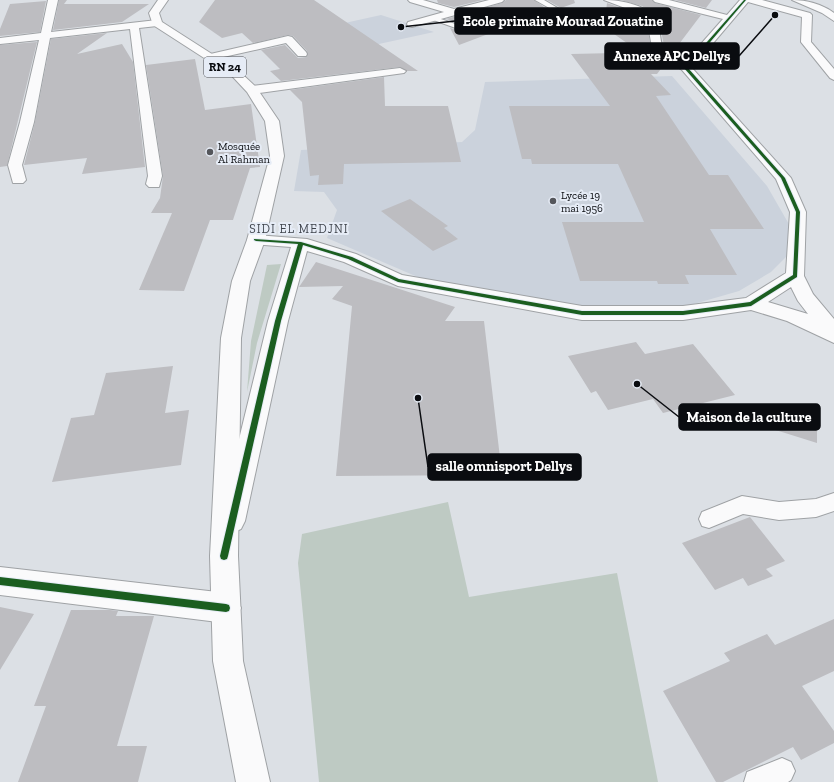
<svg xmlns="http://www.w3.org/2000/svg" width="834" height="782" font-family="'Zilla Slab',serif">
	<style>
		.built { fill: #cbd2dc }
		.green { fill: #becac3 }
		.building { fill: #bdbdc1 }
		.lines { fill: none; stroke-linecap: round; stroke-linejoin: round }
		.service-casing { stroke: #9fa2a5; stroke-width: 2 }
		.minor-casing { stroke: #9fa2a5; stroke-width: 2 }
		.primary-casing { stroke: #9fa2a5; stroke-width: 2 }
		.service { fill: #fafafb; fill-rule: evenodd }
		.minor { fill: #fafafb; fill-rule: evenodd }
		.primary { fill: #fafafb; fill-rule: evenodd }
		.cycleway-casing { stroke: #e6ecf6; stroke-width: 2 }
		.cycleway { fill: #1b5e20; fill-rule: evenodd }
		.poi-dot { fill: #54565b; stroke: #e6ecf6; stroke-width: 1.5 }
		.labels { text-anchor: middle; stroke-width: 4; stroke-linejoin: round; paint-order: stroke }
		.far-poi-label { font-size: 11px; fill: #0a0c10; stroke: #e6ecf6; text-anchor: start }
		.shield { fill: #e6ecf6; stroke: #4c4f55; stroke-width: 1 }
		.shield-label { font-size: 12px; font-weight: bold; fill: #0a0c10 }
		.far-neighbourhood-label { font-size: 12px; letter-spacing: 1px; fill: #3e434b; stroke: #e6ecf6 }
		.leader { fill: none; stroke: #0a0c10; stroke-width: 1.5 }
		.callout-dot { fill: #0a0c10; stroke: #e6ecf6; stroke-width: 1.5 }
		.callout { fill: #0a0c10; stroke: #0a0c10; stroke-width: 1.5 }
		.callout-label { font-size: 14px; text-anchor: middle; font-weight: bold; fill: #fff }
	</style>
	<rect width="100%" height="100%" fill="#dce0e5"/>
	<!-- built -->
	<path class="built" d="M381 15 434 32 319 57 295 34Z
		M672 76 767 186 790 226V253L771 272 739 291 680 308 551 305 420 278 327 238 337 210 324 192 294 191 301 150 462 142 475 130 485 82Z"/>
	<!-- green -->
	<path class="green" d="M281 264 257 343 247 392 251 341 267 265Z
		M448 502 469 597 617 573 658 782H319L298 563 302 534Z"/>
	<!-- building -->
	<path class="building" d="M59 0H67L64 4H149L122 22 53 30Z
		M215 0H314L418 71H407L400 67 281 81 270 71 280 69 261 50 285 45 298 58 307 57V51L293 36 288 35 253 43 242 33 222 38 199 22Z
		M437 0H483L454 7 438 3Z
		M506 0H534L547 9 508 19 501 17 464 25 446 19 502 3Z
		M547 0H574L575 3 561 8Z
		M621 0H652L655 3 701 15 673 52 664 46 660 25 654 15 642 6Z
		M675 0H712L706 8Z
		M46 1 40 32 0 36V29L10 4Z
		M607 3 632 12 646 21 650 42 654 52 667 61 657 74H651L671 95 656 96 709 175H728L764 229H710L737 275H685L689 284H658L657 281H580L562 222H644L618 164H532L531 159H522L509 106H610L571 54 615 53 611 49 634 48 604 27Z
		M500 25 507 27 459 45 450 28 464 32Z
		M107 33 77 54 122 44 133 62 145 167 82 174 87 158 24 165 35 122 51 39Z
		M37 42 7 166 0 167V45Z
		M195 59 205 110 251 104 260 167 250 168 233 220H210L184 291 139 290 172 213H151L160 198 163 176 146 65Z
		M384 77 385 106H448L461 162 344 164 343 184 318 185 319 175 310 176 302 102 290 90Z
		M410 199 448 226 444 228 458 239 433 251 381 211Z
		M316 262 455 307 445 321H484L502 475 336 476 352 306 332 299 343 286 299 287Z
		M636 342 645 354 693 344 735 395 663 413 653 399 608 410 596 391 591 393 568 356Z
		M173 366 165 413 189 410 181 465 52 482 71 418 94 415 106 373Z
		M768 404 817 419V443L766 427Z
		M750 517 785 561 766 569 773 576 748 586 743 578 715 590 682 543Z
		M0 607 34 614 0 670Z
		M71 610H110L118 611 116 616H154L117 746H147L138 782H18L46 706H34Z
		M834 619V671L802 686 834 731V743L801 760 793 747 723 782H716L663 691 730 661 724 653 767 634 775 645Z"/>
	<g class="lines">
		<defs>
			<path id="service" d="M535 0H544L561 10 507 26 500 23 464 31 428 18 432 16 464 27 501 18 508 21 551 9Z
				M834 493V511L816 517 779 520 743 514 709 528 702 526 699 519 702 512 742 496 779 502 816 499Z
				M782 758 791 762 795 771 791 780 788 782H744L747 772Z"/>
			<path id="minor" d="M48 0H58L51 32 157 20 162 23 157 26 139 28 162 176 159 187H149L146 184 148 176 130 29 50 38 34 122 22 165 26 180 23 183H13L8 165 20 122 39 40 0 44V38L41 33Z
				M408 0H423L454 9 489 0H504L502 2 412 27 408 26 407 24 408 22 444 12 410 2Z
				M604 0C621 0 650 5 657 22 661 30 659 39 663 47L685 62 723 19 655 2 653 0H669L727 15 740 0H762L810 13 812 15 811 42 834 69V80L830 78 801 42 802 17 748 2 692 68 791 178 806 212 804 276 813 294 834 319V343L787 321 751 310 683 320H582L398 286 344 262 307 251 288 321 245 521 241 529 232 533 223 529 219 521 268 321 291 247 250 244 247 240 250 236 256 235 307 239 356 254 402 275 582 306H683L746 298 786 273 790 212 776 179 682 70 655 51 651 42 647 20 633 11ZM791 287 798 301 808 314 768 302Z
				M792 0C807 0 822 4 834 13V21L822 13Z
				M288 36 292 37 306 52 307 54 306 56H298L286 43 210 60 204 57 206 55Z
				M400 68 406 71 404 73 252 94 246 90 252 86Z
				M0 567 226 593 236 598 241 608 236 618 226 623 0 595Z"/>
			<path id="primary" d="M158 0H168L159 13 162 22 240 72 256 87 279 121 284 156 265 240 250 281 241 338 238 556 243 661 270 782H236L213 661 210 556 221 338 232 281 247 240 270 156 265 121 247 92 232 76 153 25 149 13Z"/>
		</defs>
		<!-- service casing -->
		<use href="#service" class="service-casing"/>
		<!-- minor casing -->
		<use href="#minor" class="minor-casing"/>
		<!-- primary casing -->
		<use href="#primary" class="primary-casing"/>
		<!-- service -->
		<use href="#service" class="service"/>
		<!-- minor -->
		<use href="#minor" class="minor"/>
		<!-- primary -->
		<use href="#primary" class="primary"/>
		<defs>
			<path id="cycleway" d="M744 0H746L688 68 785 178 800 212 797 277 751 306 683 315H582L398 282 348 259 303 245 281 321 228 556 227 559 224 560 221 559 220 556 275 321 298 244 256 241 254 240V239L301 242 352 257 399 279 582 311H683L750 302 793 275 796 212 781 178 684 68Z
				M0 577 226 604 229 605 230 608 229 611 226 612 0 585Z"/>
		</defs>
		<!-- cycleway casing -->
		<use href="#cycleway" class="cycleway-casing"/>
		<!-- cycleway -->
		<use href="#cycleway" class="cycleway"/>
	</g>
	<!-- markers -->
	<g class="poi-dot">
		<circle cx="210" cy="152" r="4"/>
		<circle cx="553" cy="201" r="4"/>
	</g>
	<g class="labels">
		<!-- far-poi labels -->
		<g class="far-poi-label">
			<text x="218" y="150">Mosquée<tspan x="218" dy="13">Al Rahman</tspan></text>
			<text x="561" y="199">Lycée 19<tspan x="561" dy="13">mai 1956</tspan></text>
		</g>
		<!-- shield labels -->
		<rect class="shield" x="204" y="57" width="42" height="20" rx="3"/>
		<g class="shield-label">
			<text x="225" y="71">RN 24</text>
		</g>
		<!-- far-neighbourhood labels -->
		<g class="far-neighbourhood-label">
			<text x="299" y="233">SIDI EL MEDJNI</text>
		</g>
	</g>
	<!-- callouts -->
	<path class="leader" d="M401 27L455 21M775 15L739 56M637 384L679 417M418 398L428 467"/>
	<g class="callout-dot">
		<circle cx="401" cy="27" r="4"/>
		<circle cx="775" cy="15" r="4"/>
		<circle cx="637" cy="384" r="4"/>
		<circle cx="418" cy="398" r="4"/>
	</g>
	<g class="callout">
		<rect x="455" y="8" width="216" height="26" rx="4"/>
		<rect x="605" y="43" width="134" height="26" rx="4"/>
		<rect x="679" y="404" width="141" height="26" rx="4"/>
		<rect x="428" y="454" width="153" height="26" rx="4"/>
	</g>
	<g class="callout-label">
		<text x="563" y="26">Ecole primaire Mourad Zouatine</text>
		<text x="672" y="61">Annexe APC Dellys</text>
		<text x="749" y="422">Maison de la culture</text>
		<text x="504" y="471">salle omnisport Dellys</text>
	</g>
</svg>
